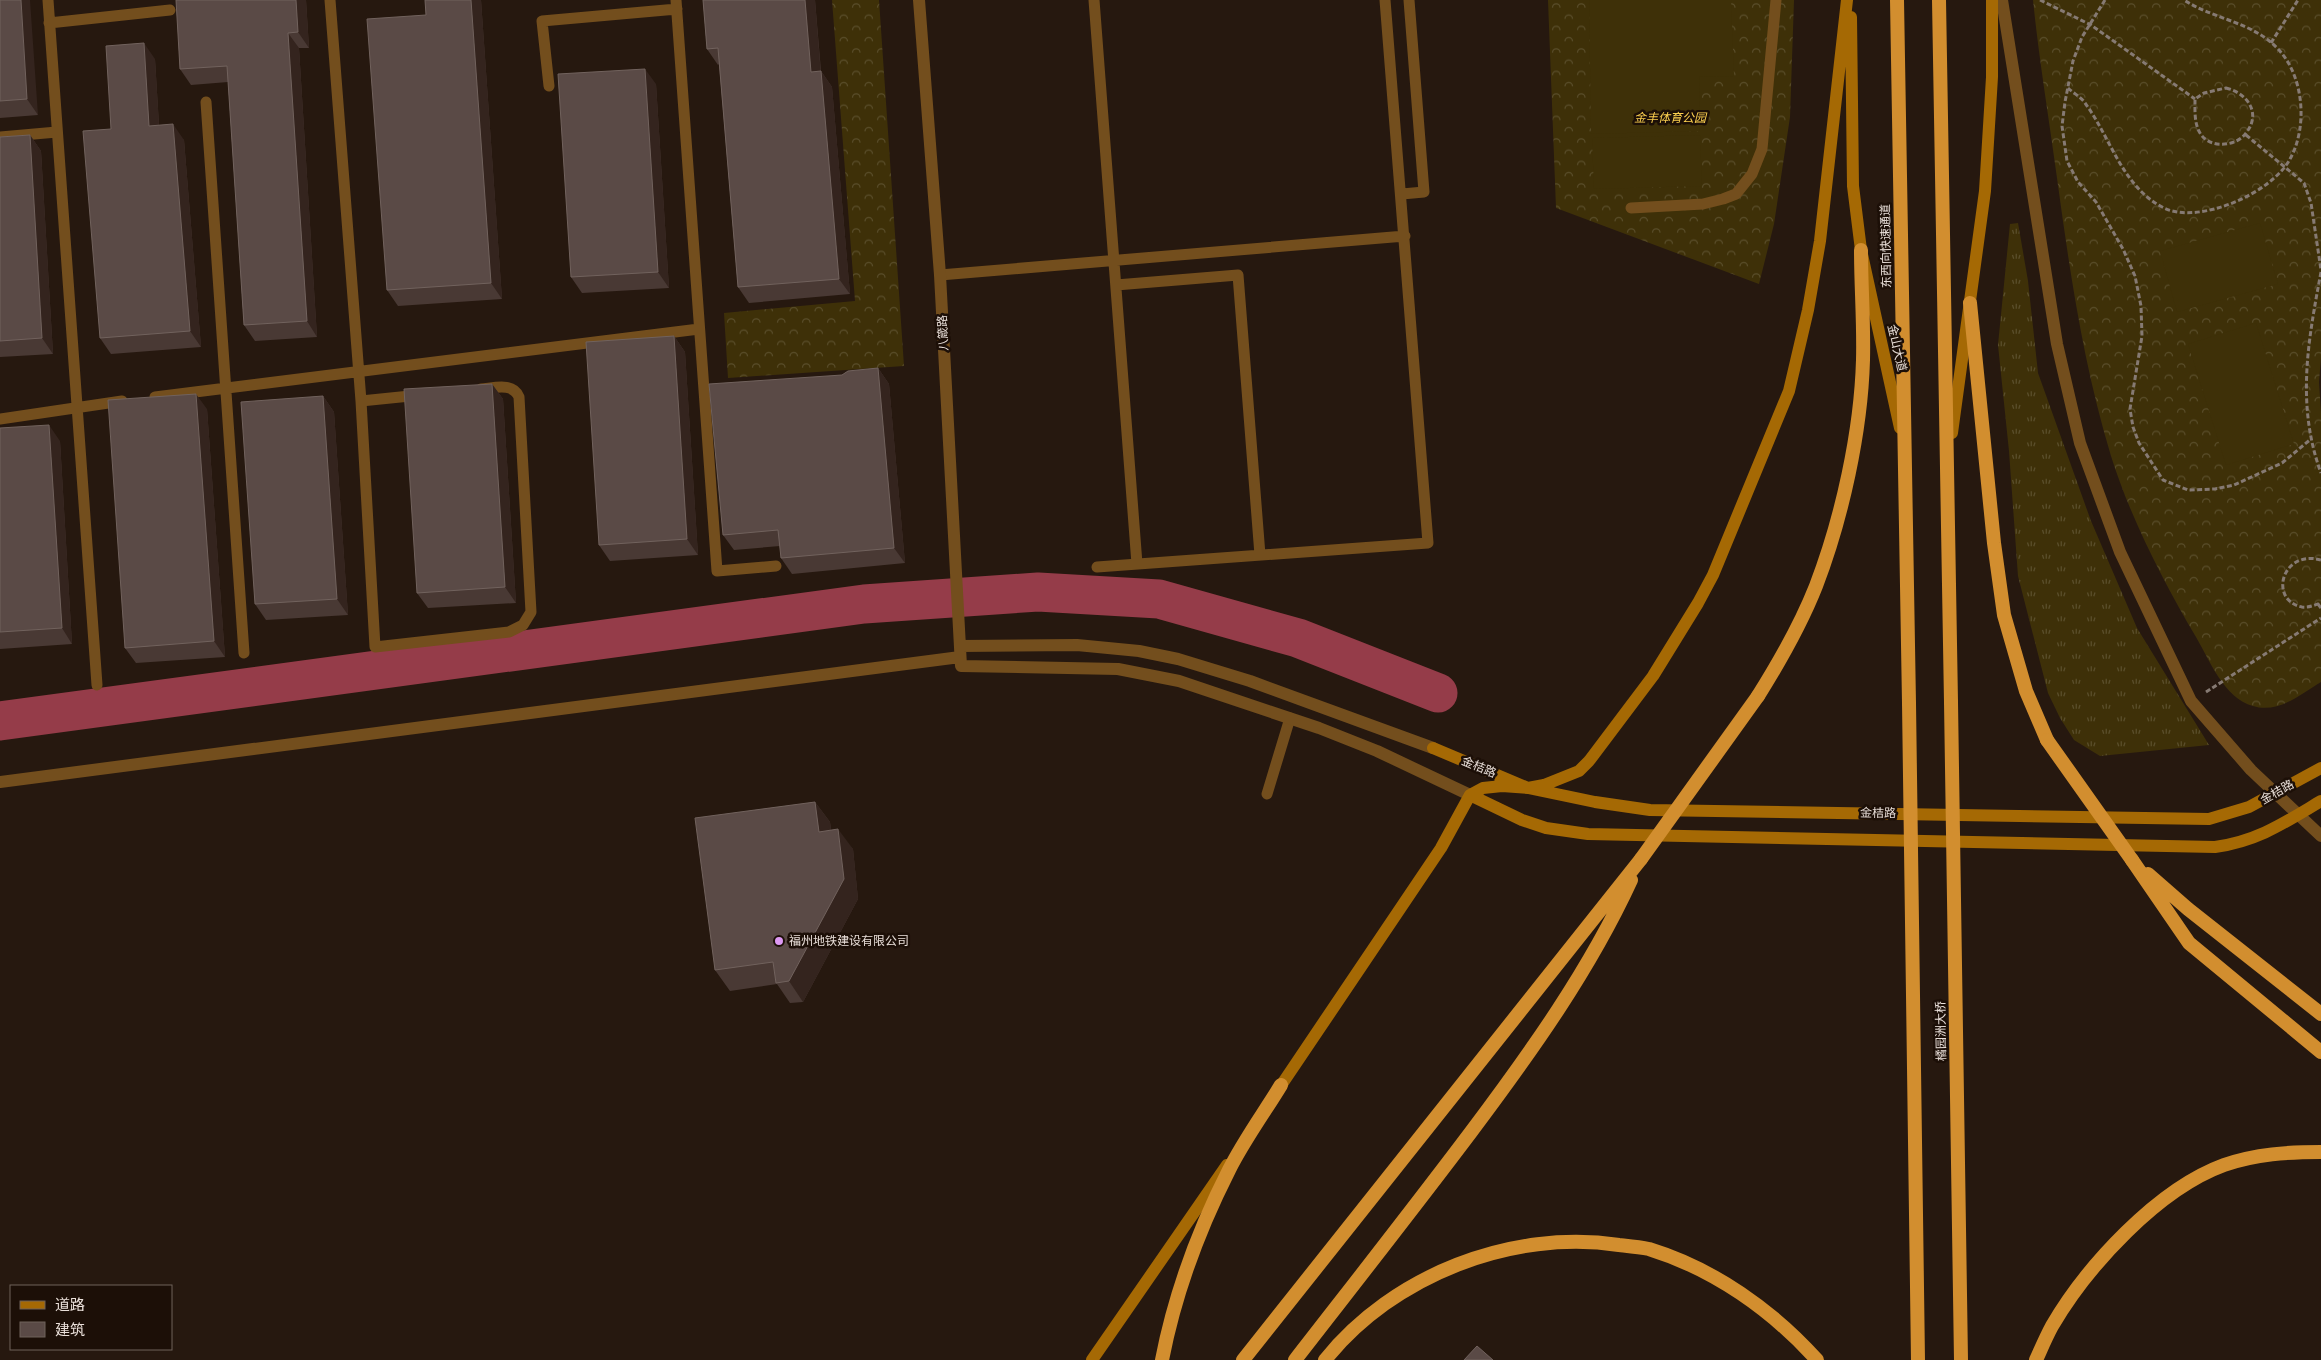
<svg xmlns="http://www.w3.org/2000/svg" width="2321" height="1360" font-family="Georgia,'Noto Sans SC',serif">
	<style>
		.grass { fill: url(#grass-tufts) }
		.forest { fill: url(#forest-crowns) }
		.garden { fill: #3e3008 }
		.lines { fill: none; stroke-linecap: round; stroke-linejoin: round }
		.river { stroke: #953c49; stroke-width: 39 }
		.path { stroke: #867a73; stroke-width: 3; stroke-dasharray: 5 2.5; stroke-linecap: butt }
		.service { stroke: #734e1d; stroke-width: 11 }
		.tertiary { stroke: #734e1d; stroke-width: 12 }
		.secondary { stroke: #a56904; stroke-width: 12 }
		.trunk { stroke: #d28e2f; stroke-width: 14 }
		.trunk-bridge { stroke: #d28e2f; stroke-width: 14 }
		.wall { fill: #493934 }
		.shaded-wall { fill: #34241e }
		.building { fill: #5a4a46; stroke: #71625d }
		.poi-dot { fill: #dd99f3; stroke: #1c0f07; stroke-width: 2 }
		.labels { text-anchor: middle; stroke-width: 5; stroke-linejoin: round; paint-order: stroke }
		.park-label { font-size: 12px; font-style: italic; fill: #fbcf4f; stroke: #1c0f07 }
		.street-label { font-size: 12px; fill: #e9dfd9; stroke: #1c0f07 }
		.poi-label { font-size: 12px; fill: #e9dfd9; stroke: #1c0f07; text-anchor: start }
	</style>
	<defs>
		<pattern id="grass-tufts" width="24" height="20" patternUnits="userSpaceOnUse" patternTransform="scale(1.25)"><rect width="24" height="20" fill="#3e3008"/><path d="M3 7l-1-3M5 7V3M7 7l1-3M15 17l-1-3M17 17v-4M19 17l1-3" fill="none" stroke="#5a4e2b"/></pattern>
		<pattern id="forest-crowns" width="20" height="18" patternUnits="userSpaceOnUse" patternTransform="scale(1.25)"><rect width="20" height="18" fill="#3e3008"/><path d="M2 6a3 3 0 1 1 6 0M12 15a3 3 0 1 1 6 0" fill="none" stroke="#5a4e2b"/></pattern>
	</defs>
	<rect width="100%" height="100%" fill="#26180f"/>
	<!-- grass -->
	<path class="grass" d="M2018 223 2028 281 2038 373 2091 521 2137 628 2209 745 2100 756 2074 740 2060 718 2048 693 2018 576 2009 451 1998 345 2010 224Z"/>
	<!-- forest -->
	<path class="forest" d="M832 0H879L904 366 728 378 724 313 855 301Z
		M1548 0H1794L1790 117 1774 224 1759 284 1556 208Z
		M2033 0H2321V358L2319 382 2321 413V682C2301 694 2278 714 2253 706 2224 698 2210 661 2196 637 2164 583 2130 517 2111 456 2083 363 2070 273 2057 178 2049 119 2039 59 2033 0Z"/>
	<!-- garden -->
	<path class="garden" d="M1589 0H1731L1734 76 1699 77 1700 131 1591 134Z
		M1700 135 1702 186 1594 189 1592 138Z
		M2260 223 2278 284 2177 312 2160 251Z
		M2256 323 2294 444 2226 465 2188 344Z"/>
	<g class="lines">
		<!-- river -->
		<path class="river" d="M0 721 864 604 1038 592 1159 599 1298 638 1438 693"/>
		<!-- path -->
		<path class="path" d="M2040 0 2091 25 2195 99
			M2105 0 2082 37 2073 61 2065 102 2062 126 2067 161 2078 182 2096 202 2123 249 2135 276 2141 306 2142 336 2130 409 2133 427 2139 443 2163 480 2188 490 2215 489 2234 485 2282 463 2311 439
			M2271 43 2298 0
			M2068 88C2073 93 2081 97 2085 103 2111 138 2122 187 2164 208 2199 225 2272 193 2290 159 2308 127 2304 76 2278 49 2253 22 2213 19 2184 0
			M2226 88C2247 93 2262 113 2246 133 2236 147 2209 149 2200 133 2194 123 2195 110 2195 99L2204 93Z
			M2246 135 2304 183 2311 203 2321 270
			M2321 272C2308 341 2296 405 2321 473
			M2321 560C2282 549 2268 600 2302 607 2308 608 2315 605 2321 603
			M2318 604 2321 608
			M2206 692 2321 618"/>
		<!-- service -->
		<path class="service" d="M48 0 97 685
			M330 0 361 401 375 647 509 632 523 625 531 612 519 397C513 382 494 388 481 389
			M676 0 717 571 776 566
			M1094 0 1137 564
			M49 23 170 10
			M549 86 542 21 677 9
			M206 102 244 653
			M0 137 57 132
			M1402 194 1424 192 1409 0
			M1631 208 1703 204 1723 199 1736 194 1752 174 1762 149 1776 0
			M940 275 1405 236
			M1116 285 1238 275 1260 555
			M155 397 699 329
			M361 401 420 395
			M0 419 122 401
			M1097 567 1428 543 1385 0
			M1267 794 1290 718"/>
		<!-- tertiary -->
		<path class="tertiary" d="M919 0 940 275 961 666 1118 669 1179 681 1319 728 1377 751 1470 795
			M2002 0 2057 344 2080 443 2120 552 2191 701 2251 770 2321 836
			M960 646 1077 645 1139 651 1178 659 1250 681 1433 748
			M0 782 960 657"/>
		<!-- secondary -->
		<path class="secondary" d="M1851 17 1853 186 1861 250 1900 428
			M1952 433 1985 191 1992 77V0
			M1433 748 1528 788 1595 802 1650 810 2209 819 2249 807 2321 768
			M1470 795 1522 820 1546 828 1588 834 2215 847C2258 841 2284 823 2321 801
			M1276 1093 1441 848 1470 795 1483 788 1502 786 1528 788 1544 785 1579 771 1589 761 1653 676 1698 603 1713 575 1789 391 1808 310 1820 241 1847 0
			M1092 1360 1227 1165"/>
		<!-- trunk -->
		<path class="trunk" d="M1897 0 1909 703
			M1939 0 1951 702
			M1970 303 1994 543 2004 615 2026 691 2047 740
			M1758 696C1780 661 1801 624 1816 586 1842 518 1861 432 1863 360 1864 323 1861 287 1861 250
			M2132 860 2189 943 2321 1052
			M2148 874 2188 909 2321 1014
			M1162 1360C1175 1293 1198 1231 1229 1170 1244 1140 1264 1113 1281 1085
			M1243 1360 1641 859
			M1295 1360C1354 1284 1413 1209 1471 1132 1531 1052 1589 971 1631 880
			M1325 1360C1393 1275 1512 1229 1619 1245 1628 1246 1639 1247 1649 1249 1714 1269 1772 1310 1817 1360
			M2036 1360C2041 1349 2046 1337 2052 1326 2087 1266 2158 1189 2224 1165 2256 1154 2288 1152 2321 1152"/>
		<!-- trunk-bridge -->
		<path class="trunk-bridge" d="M1951 702 1961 1360
			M1909 703 1918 1360
			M2047 740 2132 860
			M1641 859 1758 696"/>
	</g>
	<!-- wall -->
	<path class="wall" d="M0 0 38 115 0 118Z
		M176 0H306L309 48H299L317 337 255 341 244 325 228 82 191 85 180 69Z
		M425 0H481L502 299 398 306 387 290 426 15Z
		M703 0H815L821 71 832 87 850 294 749 303 738 287 719 64 718 65 707 49Z
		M155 59 159 125 184 140 201 347 111 354 100 338 111 129Z
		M656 84 669 288 582 293 571 277Z
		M30 135 41 151 53 354 0 357V137Z
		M674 336 685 352 698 555 610 561 599 545Z
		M878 368 889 384 905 563 792 574 781 558 780 546 734 550 723 535 842 375Z
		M492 384 503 399 516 603 428 608 417 593Z
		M323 396 334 412 348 615 266 620 255 604Z
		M207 409 225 657 136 663 125 648Z
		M0 428 60 441 72 644 0 649Z
		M815 802 830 822 831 830 853 849 858 899 803 1002 790 1003 777 984 730 991 715 970Z"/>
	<!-- shaded-wall -->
	<path class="shaded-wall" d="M21 0H30L38 115 27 99Z
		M296 0H306L309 48 298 32Z
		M471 0H481L502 299 491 283Z
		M805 0H815L822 88 811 72Z
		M288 33 299 48 317 337 307 321Z
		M144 43 155 59 160 142 149 126Z
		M645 69 656 84 669 288 658 272Z
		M821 71 832 87 850 294 839 279Z
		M173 124 184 140 201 347 190 331Z
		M30 135 41 151 53 354 42 338Z
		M674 336 685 352 698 555 687 539Z
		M878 368 889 384 905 563 894 548Z
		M492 384 503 399 516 603 505 587Z
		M196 394 207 409 225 657 214 641Z
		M323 396 334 412 348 615 337 599Z
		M49 425 60 441 72 644 62 628Z
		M815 802 830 822 834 853 819 832Z
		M838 829 853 849 858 899 803 1002 789 981Z"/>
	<!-- building -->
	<path class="building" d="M0 0H21L27 99 0 101Z
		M176 0H296L298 32 288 33 307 321 244 325 227 66 180 69Z
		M425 0H471L491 283 387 290 367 19 426 15Z
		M703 0H805L811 72 821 71 839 279 738 287 718 48 707 49Z
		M144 43 149 126 173 124 190 331 100 338 83 131 111 129 106 46Z
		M645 69 658 272 571 277 558 74Z
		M30 135 42 338 0 341V137Z
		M674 336 687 539 599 545 586 342Z
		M878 368 894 548 781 558 778 530 723 535 709 384 842 375 848 371Z
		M492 384 505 587 417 593 404 389Z
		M196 394 214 641 125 648 108 400Z
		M323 396 337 599 255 604 241 402Z
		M49 425 62 628 0 632V428Z
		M815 802 819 832 838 829 844 879 789 981 776 983 773 962 715 970 695 818Z
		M1477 1346 1493 1360H1464Z"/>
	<!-- markers -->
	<circle class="poi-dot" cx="779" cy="941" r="5"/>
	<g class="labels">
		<!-- park labels -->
		<g class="park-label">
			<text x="1670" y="122">金丰体育公园</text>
		</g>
		<!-- street labels -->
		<g class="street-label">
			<text transform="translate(1886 246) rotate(-91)" y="4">东西向快速通道</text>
			<text transform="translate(943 333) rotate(-93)" y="4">八箴路</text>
			<text transform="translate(1897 348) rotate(77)" y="4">金山大道</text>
			<text transform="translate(1479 767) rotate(23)" y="4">金桔路</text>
			<text transform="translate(2277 792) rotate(-29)" y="4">金桔路</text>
			<text transform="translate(1878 813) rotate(1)" y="4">金桔路</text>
			<text transform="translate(1941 1031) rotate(-91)" y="4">橘园洲大桥</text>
		</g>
		<!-- poi labels -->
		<g class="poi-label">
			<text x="789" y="945">福州地铁建设有限公司</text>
		</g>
	</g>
	<!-- legend -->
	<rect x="10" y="1285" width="162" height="65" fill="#1c0f07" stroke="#6e625b"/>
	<rect x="20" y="1301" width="25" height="8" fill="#a56904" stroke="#6e625b"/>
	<text x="55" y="1310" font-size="15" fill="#e9dfd9">道路</text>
	<rect x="20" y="1322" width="25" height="15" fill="#5a4a46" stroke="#6e625b"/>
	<text x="55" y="1335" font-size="15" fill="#e9dfd9">建筑</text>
</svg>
